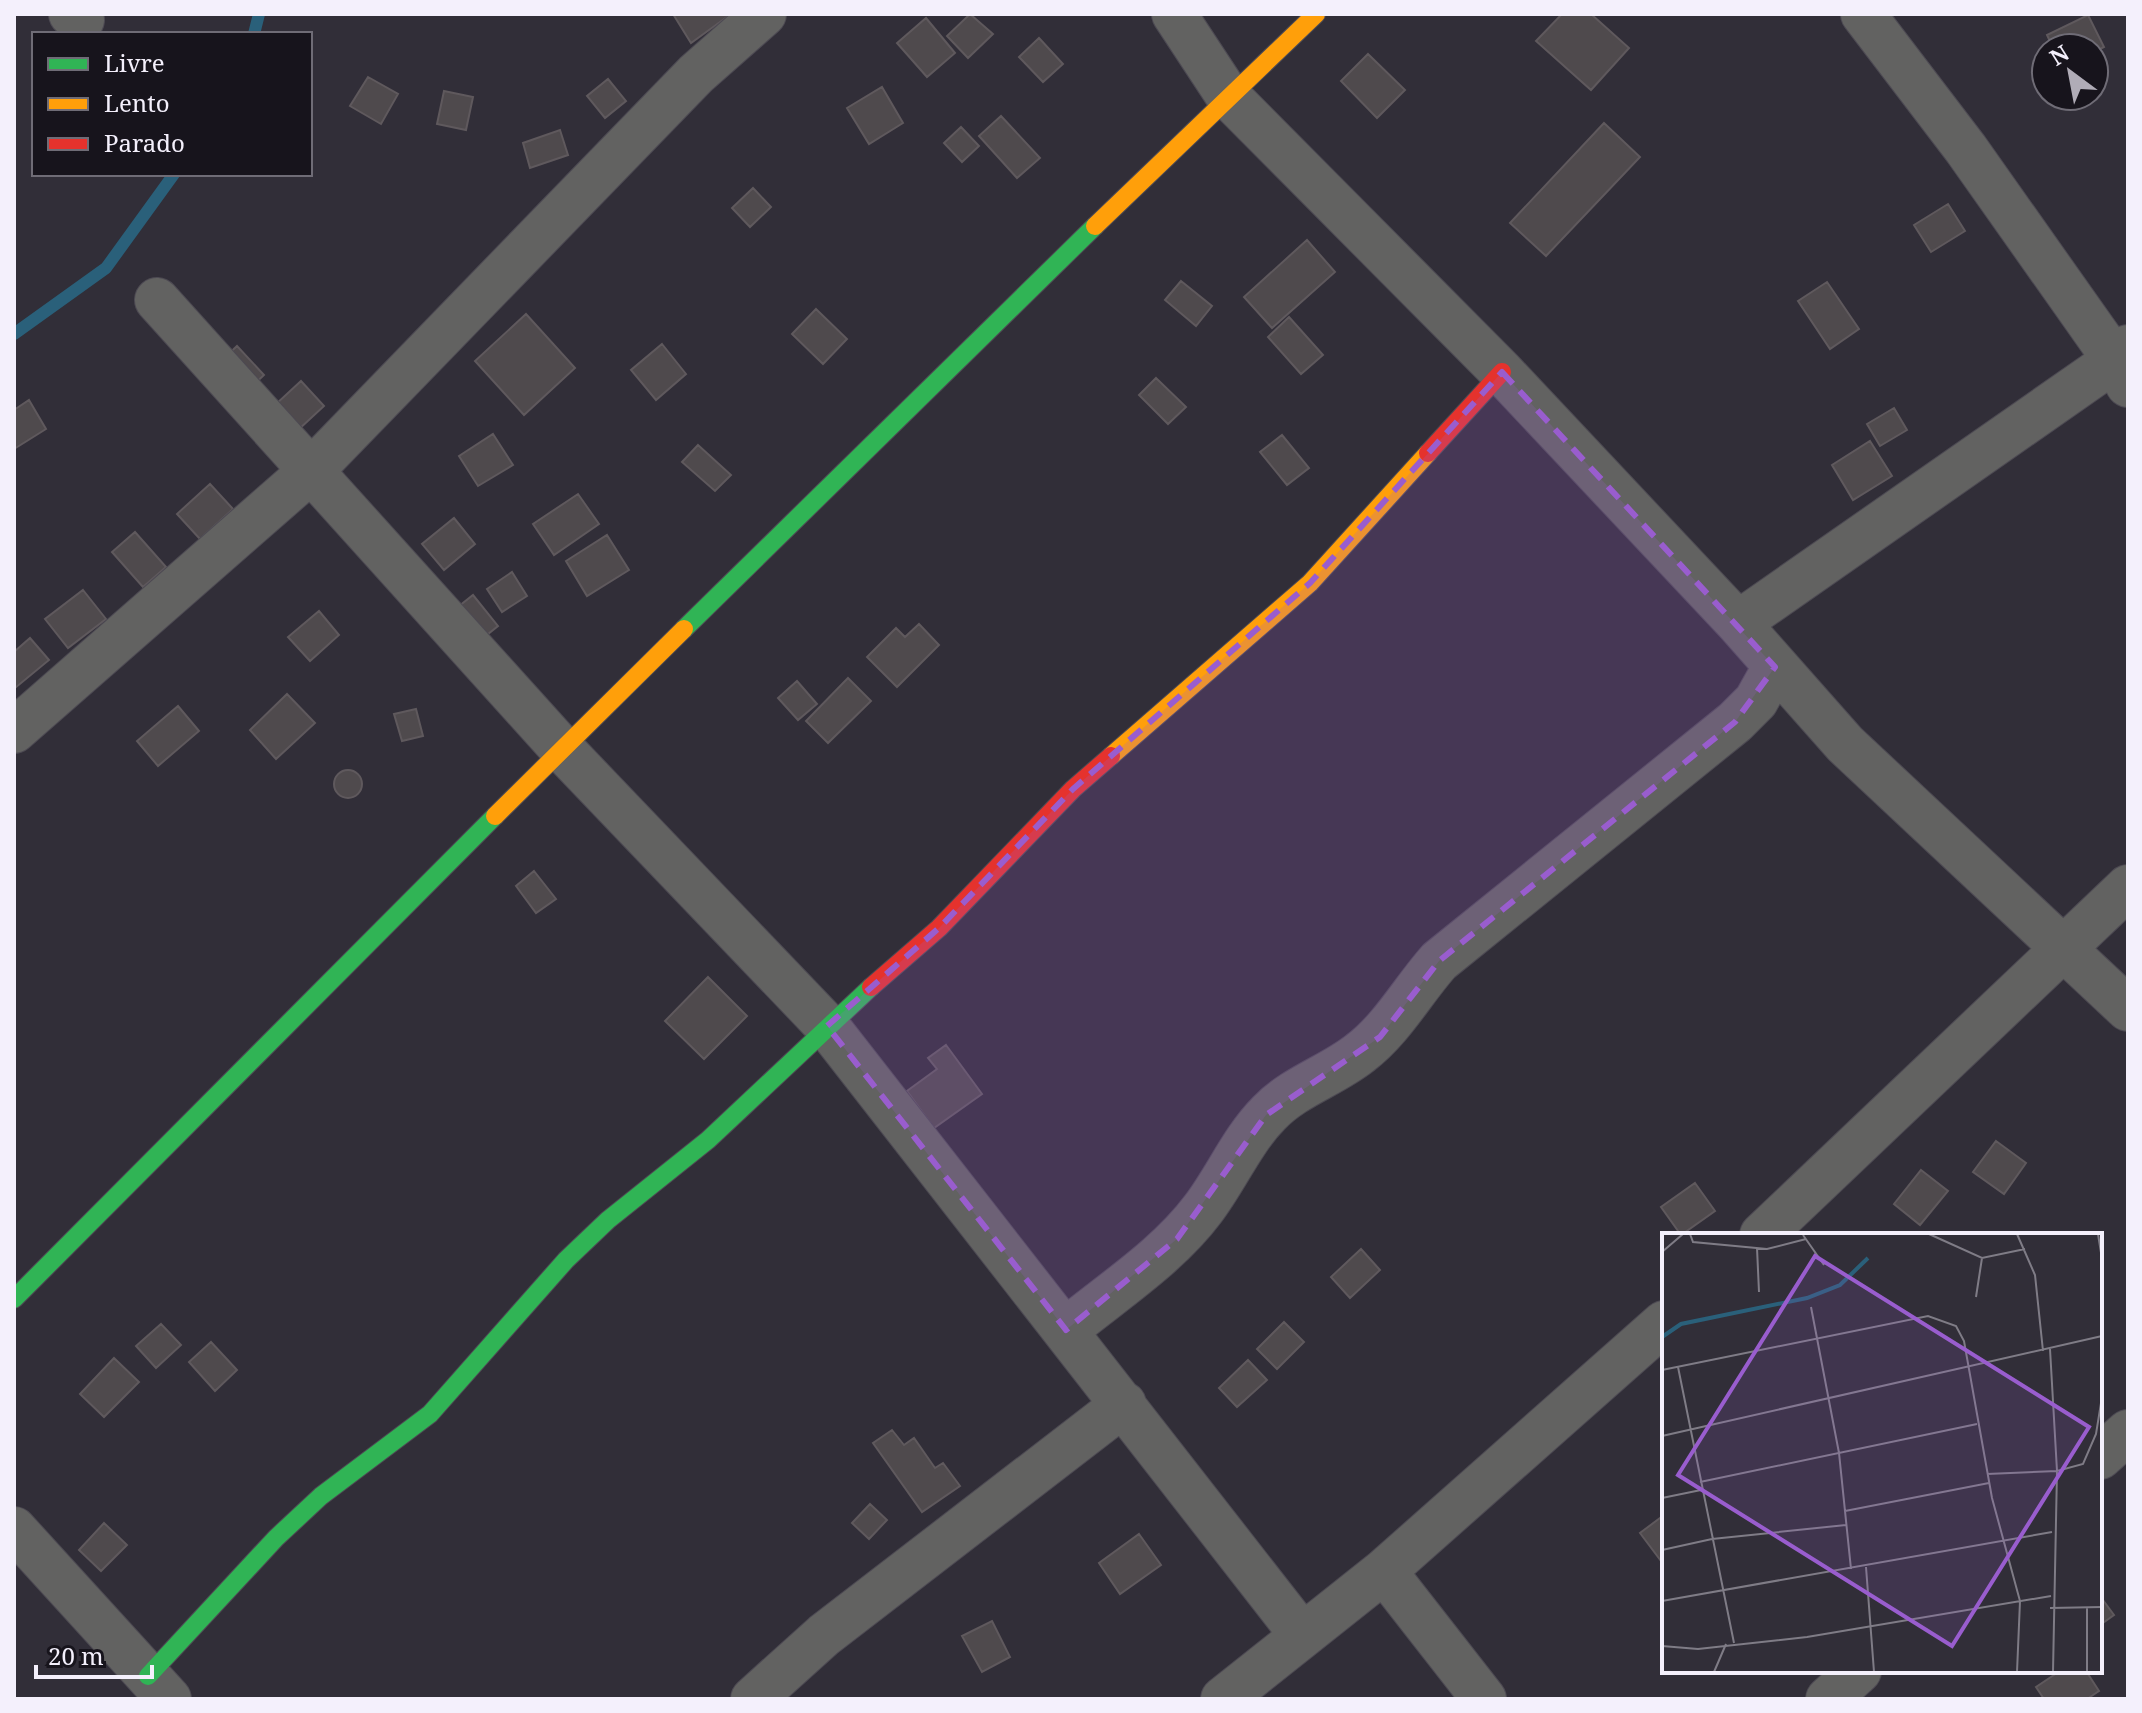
<svg xmlns="http://www.w3.org/2000/svg" width="2142" height="1713" font-family="'Noto Serif',serif">
	<style>
		.lines { fill: none; stroke-linecap: round; stroke-linejoin: round }
		.stream { stroke: #2a607a; stroke-width: 12 }
		.building { fill: #4f4a4d; stroke: #5f595d; stroke-width: 2 }
		.street-casing { stroke: #4d4a53; stroke-width: 46 }
		.fast-casing { stroke: #4d4a53; stroke-width: 20 }
		.slow-casing { stroke: #4d4a53; stroke-width: 20 }
		.jam-casing { stroke: #4d4a53; stroke-width: 20 }
		.street { stroke: #626261; stroke-width: 44 }
		.fast { stroke: #30b455; stroke-width: 18 }
		.slow { stroke: #ff9f0a; stroke-width: 18 }
		.jam { stroke: #e5322d; stroke-width: 18 }
		.marked { fill: #995dce; fill-opacity: 0.2; stroke: #995dce; stroke-width: 6; stroke-dasharray: 16 10; stroke-linejoin: round }
		.inset-river { fill: none; stroke: #2a607a; stroke-width: 4 }
		.inset-road { fill: none; stroke: #7f7c86; stroke-width: 2 }
		.view { fill: #995dce; fill-opacity: 0.15; stroke: #995dce; stroke-width: 4 }
		.inset-edge { fill: none; stroke: #f4f0fc; stroke-width: 4 }
	</style>
	<rect width="100%" height="100%" fill="#312e38"/>
	<g class="lines">
		<!-- stream -->
		<path class="stream" d="M254 34 259 14
			M14 334 106 268 174 174"/>
	</g>
	<!-- building -->
	<path class="building" d="M673 14H731L691 43Z
		M970 14 993 34 968 58 947 36Z
		M1562 14H1591L1629 48 1591 90 1536 41Z
		M2088 15 2104 47 2094 52V48H2053L2047 35Z
		M926 18 955 53 927 77 897 43Z
		M1039 38 1063 64 1043 82 1019 57Z
		M1368 54 1405 90 1377 118 1341 81Z
		M368 77 398 94 381 124 350 106Z
		M608 79 626 101 605 118 587 96Z
		M882 87 903 123 869 144 847 108Z
		M444 91 473 97 466 130 437 124Z
		M1001 116 1040 158 1017 178 979 136Z
		M1604 123 1640 157 1546 256 1510 223Z
		M961 127 979 146 962 162 944 143Z
		M560 130 568 155 530 168 523 143Z
		M753 188 771 207 750 227 732 208Z
		M1948 204 1965 231 1931 252 1914 225Z
		M1307 240 1335 272 1272 328 1244 297Z
		M1181 281 1212 306 1196 326 1165 300Z
		M1827 282 1859 329 1830 349 1798 301Z
		M816 309 847 339 823 364 792 334Z
		M526 314 575 368 524 415 475 361Z
		M1289 317 1323 355 1301 374 1268 337Z
		M662 344 686 374 656 400 631 370Z
		M237 346 264 375 245 393 218 364Z
		M1156 378 1186 407 1168 424 1139 395Z
		M301 381 324 406 298 430 275 405Z
		M29 400 46 429 14 449V410Z
		M1894 408 1907 430 1880 446 1867 424Z
		M493 434 513 465 478 486 459 456Z
		M1282 435 1309 468 1287 485 1260 452Z
		M1870 441 1892 476 1853 500 1832 465Z
		M698 445 731 475 715 491 682 462Z
		M210 484 233 509 200 539 177 514Z
		M578 494 599 524 554 555 533 524Z
		M454 518 475 544 444 570 422 544Z
		M135 532 166 567 143 587 112 552Z
		M607 535 629 570 587 596 566 561Z
		M512 572 527 596 502 612 487 589Z
		M83 590 106 619 68 648 45 619Z
		M473 595 498 626 473 646 448 615Z
		M319 611 339 635 310 661 288 637Z
		M919 624 939 645 897 687 867 657 896 628 905 637Z
		M30 638 49 660 15 688 14 652Z
		M848 678 871 701 828 743 806 721Z
		M797 681 817 704 798 720 778 698Z
		M287 694 315 723 276 759 250 730Z
		M178 706 199 731 158 766 137 741Z
		M416 709 423 736 402 741 394 714Z
		M334 784a14 14 0 1 1 28 0a14 14 0 1 1-28 0Z
		M534 871 556 899 536 913 516 886Z
		M708 977 747 1016 704 1059 665 1021Z
		M946 1045 982 1094 934 1128 907 1091 937 1069 928 1058Z
		M1996 1141 2026 1163 2004 1194 1973 1172Z
		M1921 1170 1948 1191 1920 1225 1894 1204Z
		M1695 1183 1715 1211 1681 1235 1661 1207Z
		M1361 1249 1380 1270 1350 1298 1331 1277Z
		M1284 1322 1304 1342 1277 1369 1257 1349Z
		M161 1324 181 1345 156 1368 136 1346Z
		M211 1342 237 1370 215 1391 189 1362Z
		M114 1358 139 1382 104 1417 80 1394Z
		M1248 1360 1267 1380 1237 1407 1219 1388Z
		M892 1430 904 1445 914 1438 935 1468 943 1463 960 1486 922 1512 873 1443Z
		M870 1504 887 1520 869 1539 852 1523Z
		M1664 1515V1558L1661 1561 1640 1533Z
		M104 1523 127 1545 101 1571 79 1550Z
		M1139 1534 1161 1565 1120 1594 1099 1563Z
		M2100 1596 2114 1615 2100 1625Z
		M992 1621 1010 1657 982 1672 962 1636Z
		M2060 1671H2086L2099 1691 2087 1699H2044L2036 1687Z"/>
	<g class="lines">
		<defs>
			<path id="street" d="M71 14 82 20
				M1174 14 1228 96 1502 372 1738 623 1845 744 2128 1009
				M1863 14 1966 149 2115 360 2128 385
				M157 300 562 749 827 1026 1302 1635
				M1738 623 2115 360 2128 347
				M14 731 312 470 696 74 764 14
				M1762 1235 2128 887
				M1066 1330C1112 1292 1167 1257 1203 1209 1226 1179 1242 1140 1269 1113 1295 1086 1331 1076 1360 1053 1392 1029 1413 990 1439 961L1735 722 1756 701 1775 667
				M2100 1457 2128 1432
				M14 1529 169 1699
				M1384 1571 1484 1699
				M753 1699 824 1635 1124 1404
				M1223 1699 1384 1571 1664 1323
				M1828 1699 1859 1671"/>
			<path id="fast" d="M684 629 1095 226
				M14 1299 495 816
				M148 1676 276 1538 321 1496 430 1414 566 1260 608 1220 708 1140 871 987"/>
			<path id="slow" d="M1095 226 1316 14
				M1111 756 1310 583 1428 453
				M495 816 684 629"/>
			<path id="jam" d="M1428 453 1502 372
				M871 987 939 928 1073 789 1111 756"/>
		</defs>
		<!-- street casing -->
		<use href="#street" class="street-casing"/>
		<!-- fast casing -->
		<use href="#fast" class="fast-casing"/>
		<!-- slow casing -->
		<use href="#slow" class="slow-casing"/>
		<!-- jam casing -->
		<use href="#jam" class="jam-casing"/>
		<!-- street -->
		<use href="#street" class="street"/>
		<!-- fast -->
		<use href="#fast" class="fast"/>
		<!-- slow -->
		<use href="#slow" class="slow"/>
		<!-- jam -->
		<use href="#jam" class="jam"/>
	</g>
	<!-- marked area -->
	<path class="marked" d="M1502 372 1775 667 1735 722 1439 961 1380 1037 1266 1115 1177 1239 1066 1330 827 1026 939 928 1073 789 1310 583Z"/>
	<!-- overview -->
	<g transform="translate(1662 1233)">
		<rect width="440" height="440" fill="#312e38"/>
		<path class="inset-river" d="M0 104 19 91 145 65 178 52 206 25"/>
		<path class="inset-road" d="M28 1 31 9 105 16 144 6M267 1 320 25 363 16M355 1 373 42 381 118M436 1 440 26M141 2 162 32M95 15 97 59M0 19 21 1M314 64 320 25M149 74 177 220 189 336M388 116 395 238 391 439M16 134 72 410M0 137 266 83 294 93 302 108 330 265 358 368 355 439M0 203 440 103M325 241 395 238 421 231 434 201 440 164M38 249 315 191M0 265 39 257M183 278 327 250M0 317 50 306 184 292M204 334 212 439M0 368 390 299M388 375 440 374M0 413 36 416 145 404 389 363M52 439 64 411M425 439V375"/>
		<path class="view" d="M153 23 427 194 290 413 16 242Z"/>
		<rect width="440" height="440" class="inset-edge"/>
	</g>
	<!-- border -->
	<rect width="2142" height="1713" fill="none" stroke="#f4f0fc" stroke-width="32"/>
	<!-- legend -->
	<rect x="32" y="32" width="280" height="144" fill="#17141c" stroke="#6f6c76" stroke-width="2"/>
	<rect x="48" y="58" width="40" height="12" fill="#30b455" stroke="#6f6c76" stroke-width="2"/>
	<text x="104" y="72" font-size="24" fill="#f4f0fc">Livre</text>
	<rect x="48" y="98" width="40" height="12" fill="#ff9f0a" stroke="#6f6c76" stroke-width="2"/>
	<text x="104" y="112" font-size="24" fill="#f4f0fc">Lento</text>
	<rect x="48" y="138" width="40" height="12" fill="#e5322d" stroke="#6f6c76" stroke-width="2"/>
	<text x="104" y="152" font-size="24" fill="#f4f0fc">Parado</text>
	<!-- north arrow -->
	<g transform="translate(2070 72) rotate(328)"><circle r="38" fill="#17141c" stroke="#6f6c76" stroke-width="2"/>
	<path d="M0-6L14 30L0 20L-14 30Z" fill="#b0acb7"/>
	<text y="-12" font-size="22" font-weight="bold" text-anchor="middle" fill="#f4f0fc">N</text>
	</g>
	<!-- scale -->
	<path d="M36 1665v12h116v-12" fill="none" stroke="#f4f0fc" stroke-width="4"/>
	<text x="48" y="1665" font-size="24" fill="#f4f0fc" stroke="#17141c" stroke-width="6" paint-order="stroke">20 m</text>
</svg>
